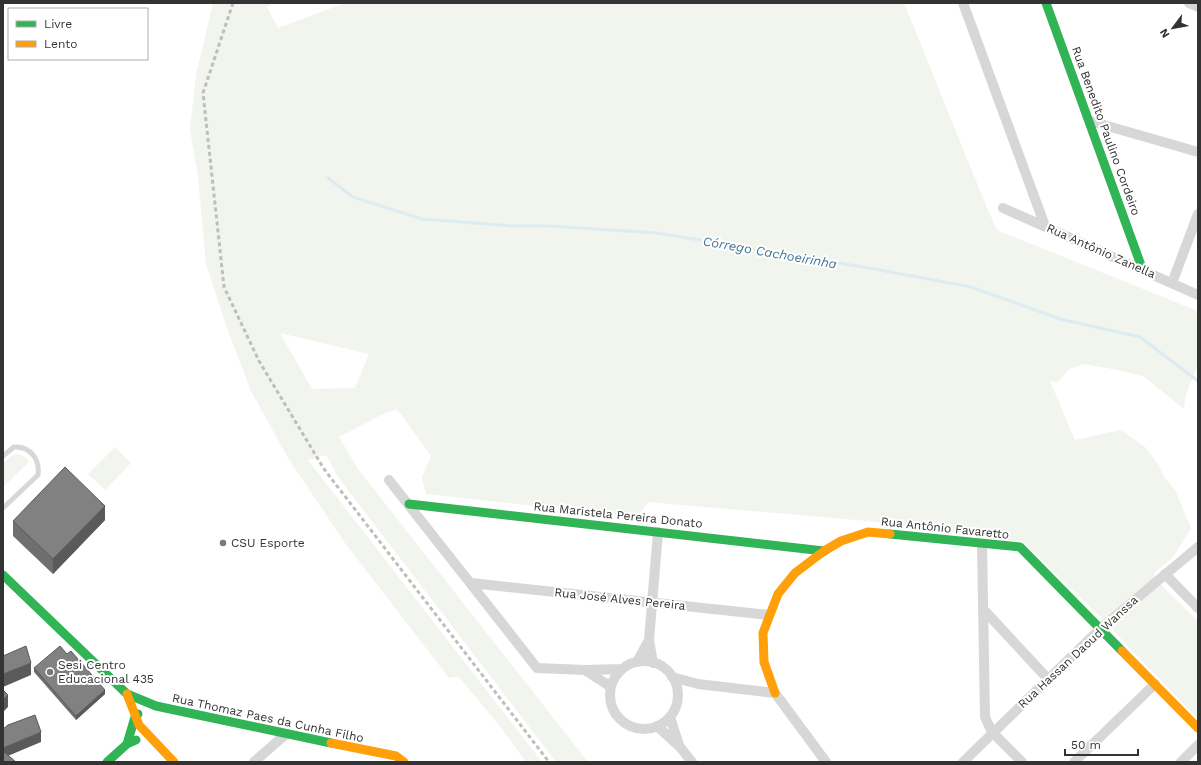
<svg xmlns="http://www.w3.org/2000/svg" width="1201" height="765" font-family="'Work Sans',sans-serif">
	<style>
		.green { fill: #f1f5ed; fill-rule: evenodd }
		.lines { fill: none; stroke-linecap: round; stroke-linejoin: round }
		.stream { stroke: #ddebf3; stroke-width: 3 }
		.lane { stroke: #d7d7d7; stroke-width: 5 }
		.street { stroke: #d7d7d7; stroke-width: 10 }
		.fast { stroke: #30b455; stroke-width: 9 }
		.slow { stroke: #ff9f0a; stroke-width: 9 }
		.rail { stroke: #bebebe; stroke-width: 3; stroke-dasharray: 4 3; stroke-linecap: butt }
		.wall { fill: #6f6f6f }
		.shaded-wall { fill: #5a5a5a }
		.building { fill: #818181; stroke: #5a5a5a }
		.poi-dot { fill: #7a7a7a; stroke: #fff; stroke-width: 1.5 }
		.labels { text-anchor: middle; stroke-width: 4; stroke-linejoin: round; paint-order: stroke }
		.street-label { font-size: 12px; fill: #333; stroke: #fff }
		.poi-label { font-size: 12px; fill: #333; stroke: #fff; text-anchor: start }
		.water-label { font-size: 13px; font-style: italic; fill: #3f7597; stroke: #fff }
	</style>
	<rect width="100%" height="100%" fill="#fff"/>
	<!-- green -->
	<path class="green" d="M213 3H273L267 7 278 28 345 3H904L987 208 997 230 1195 310 1198 314C1198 325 1201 359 1197 367 1191 383 1185 392 1184 409L1143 376 1118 370 1084 364 1069 369 1058 382 1050 381 1075 440 1121 430 1145 447 1156 461 1165 478 1175 490 1191 528 1173 557 1154 573 1157 581 1198 621V719L1099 616 1023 542 868 521 648 502 637 517 426 494 422 477 431 456 397 409 381 415 339 437 358 469 588 762H556L338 477 326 455 308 460 542 762H526L499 725 458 676 449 678 345 543 288 458 251 391 227 328 206 264 198 177 190 130 196 75ZM280 333 369 354 355 388 312 389Z
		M115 447 131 463 105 490 88 474Z
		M17 454 24 456 29 462 3 487V463L13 455Z"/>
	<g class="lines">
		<!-- stream -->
		<path class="stream" d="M328 178 353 197 422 219 512 226H550L657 233 869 268 971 287 1060 319 1140 337 1198 381"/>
		<!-- lane -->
		<path class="lane" d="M3 456 14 447C31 446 40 460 38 475L3 508"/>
		<!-- street -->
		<path class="street" d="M963 3 1045 226
			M1189 3 1198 7
			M1090 121 1198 152
			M1003 208 1198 295
			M1172 283 1198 214
			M389 480 537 668 585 670 622 669
			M982 544 985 717 992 732 1022 762
			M1165 574 1198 608
			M471 583 769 615
			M983 609 1048 679
			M610 695a34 34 0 1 1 68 0a34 34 0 1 1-68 0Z
			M637 662 649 640
			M653 663 649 640 658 532
			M585 670 611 687
			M672 677 698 684 775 693 826 762
			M670 717 679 745
			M657 726 680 747 692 762
			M254 762 286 734
			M963 762 1100 629 1198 547
			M1074 762 1155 684
			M1181 762 1198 745"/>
		<!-- fast -->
		<path class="fast" d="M1046 3 1142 268
			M409 504 824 551
			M890 534 1020 547 1122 651
			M3 575 127 694 156 706 331 743
			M127 744 135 717 138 714
			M107 762 127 744 136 740"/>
		<!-- slow -->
		<path class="slow" d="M1122 651 1198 728
			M775 693 764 662 763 633 778 594 795 573 824 551 841 541 868 532 890 534
			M127 694 139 725 174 762
			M331 743 396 756 404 762"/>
		<!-- rail -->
		<path class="rail" d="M233 3 203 93 224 287 259 361 324 469 549 762"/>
	</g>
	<!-- wall -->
	<path class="wall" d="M105 520 53 574 13 536V521Z
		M67 654 105 694 76 720 34 672V668Z"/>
	<!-- shaded-wall -->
	<path class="shaded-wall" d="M105 506V520L53 574V559Z
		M31 663V675L3 687V674Z
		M105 690V694L76 720V716Z
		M8 695V707L3 712V700Z
		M41 732V742L3 758V748Z"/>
	<!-- building -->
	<path class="building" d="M65 467 105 506 53 559 13 521Z
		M26 646 31 663 3 674V656Z
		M60 646 67 654 71 651 105 690 76 716 34 668Z
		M3 690 8 695 3 700Z
		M35 715 41 732 3 748V729L8 725Z
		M3 751 16 762H3Z"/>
	<!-- markers -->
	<g class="poi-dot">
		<circle cx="223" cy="543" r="4"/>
		<circle cx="50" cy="672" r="4"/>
	</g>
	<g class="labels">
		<!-- street labels -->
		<g class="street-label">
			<text transform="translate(1106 131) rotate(70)" y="4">Rua Benedito Paulino Cordeiro</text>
			<text transform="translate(1101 251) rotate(24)" y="4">Rua Antônio Zanella</text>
			<text transform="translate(618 515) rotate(6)" y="4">Rua Maristela Pereira Donato</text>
			<text transform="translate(945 528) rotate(6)" y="4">Rua Antônio Favaretto</text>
			<text transform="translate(620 599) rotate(6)" y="4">Rua José Alves Pereira</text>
			<text transform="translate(1078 652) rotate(-43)" y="4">Rua Hassan Daoud Wanssa</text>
			<text transform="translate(268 718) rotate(12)" y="4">Rua Thomaz Paes da Cunha Filho</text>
		</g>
		<!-- poi labels -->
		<g class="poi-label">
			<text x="231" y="547">CSU Esporte</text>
			<text x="58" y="669">Sesi Centro<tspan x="58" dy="14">Educacional 435</tspan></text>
		</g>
		<!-- water labels -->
		<g class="water-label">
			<text transform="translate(770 252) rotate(10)" y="5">Córrego Cachoeirinha</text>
		</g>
	</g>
	<!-- border -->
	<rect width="1201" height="765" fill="none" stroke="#333333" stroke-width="8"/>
	<!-- legend -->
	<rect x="8" y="8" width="140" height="52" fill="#ffffff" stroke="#adadad"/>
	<rect x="16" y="21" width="20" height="6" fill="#30b455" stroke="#adadad"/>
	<text x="44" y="28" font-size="12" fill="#333333">Livre</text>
	<rect x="16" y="41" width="20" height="6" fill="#ff9f0a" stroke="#adadad"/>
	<text x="44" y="48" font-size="12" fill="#333333">Lento</text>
	<!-- north arrow -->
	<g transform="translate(1173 28) rotate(238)" stroke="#ffffff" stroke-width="3" paint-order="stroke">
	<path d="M0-3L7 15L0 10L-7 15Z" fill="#333333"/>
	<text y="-6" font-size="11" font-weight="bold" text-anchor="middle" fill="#333333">N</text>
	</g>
	<!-- scale -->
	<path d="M1065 749v6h73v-6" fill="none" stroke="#333333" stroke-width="2"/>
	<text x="1071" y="749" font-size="12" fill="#333333" stroke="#ffffff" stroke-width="3" paint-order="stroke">50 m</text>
</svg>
